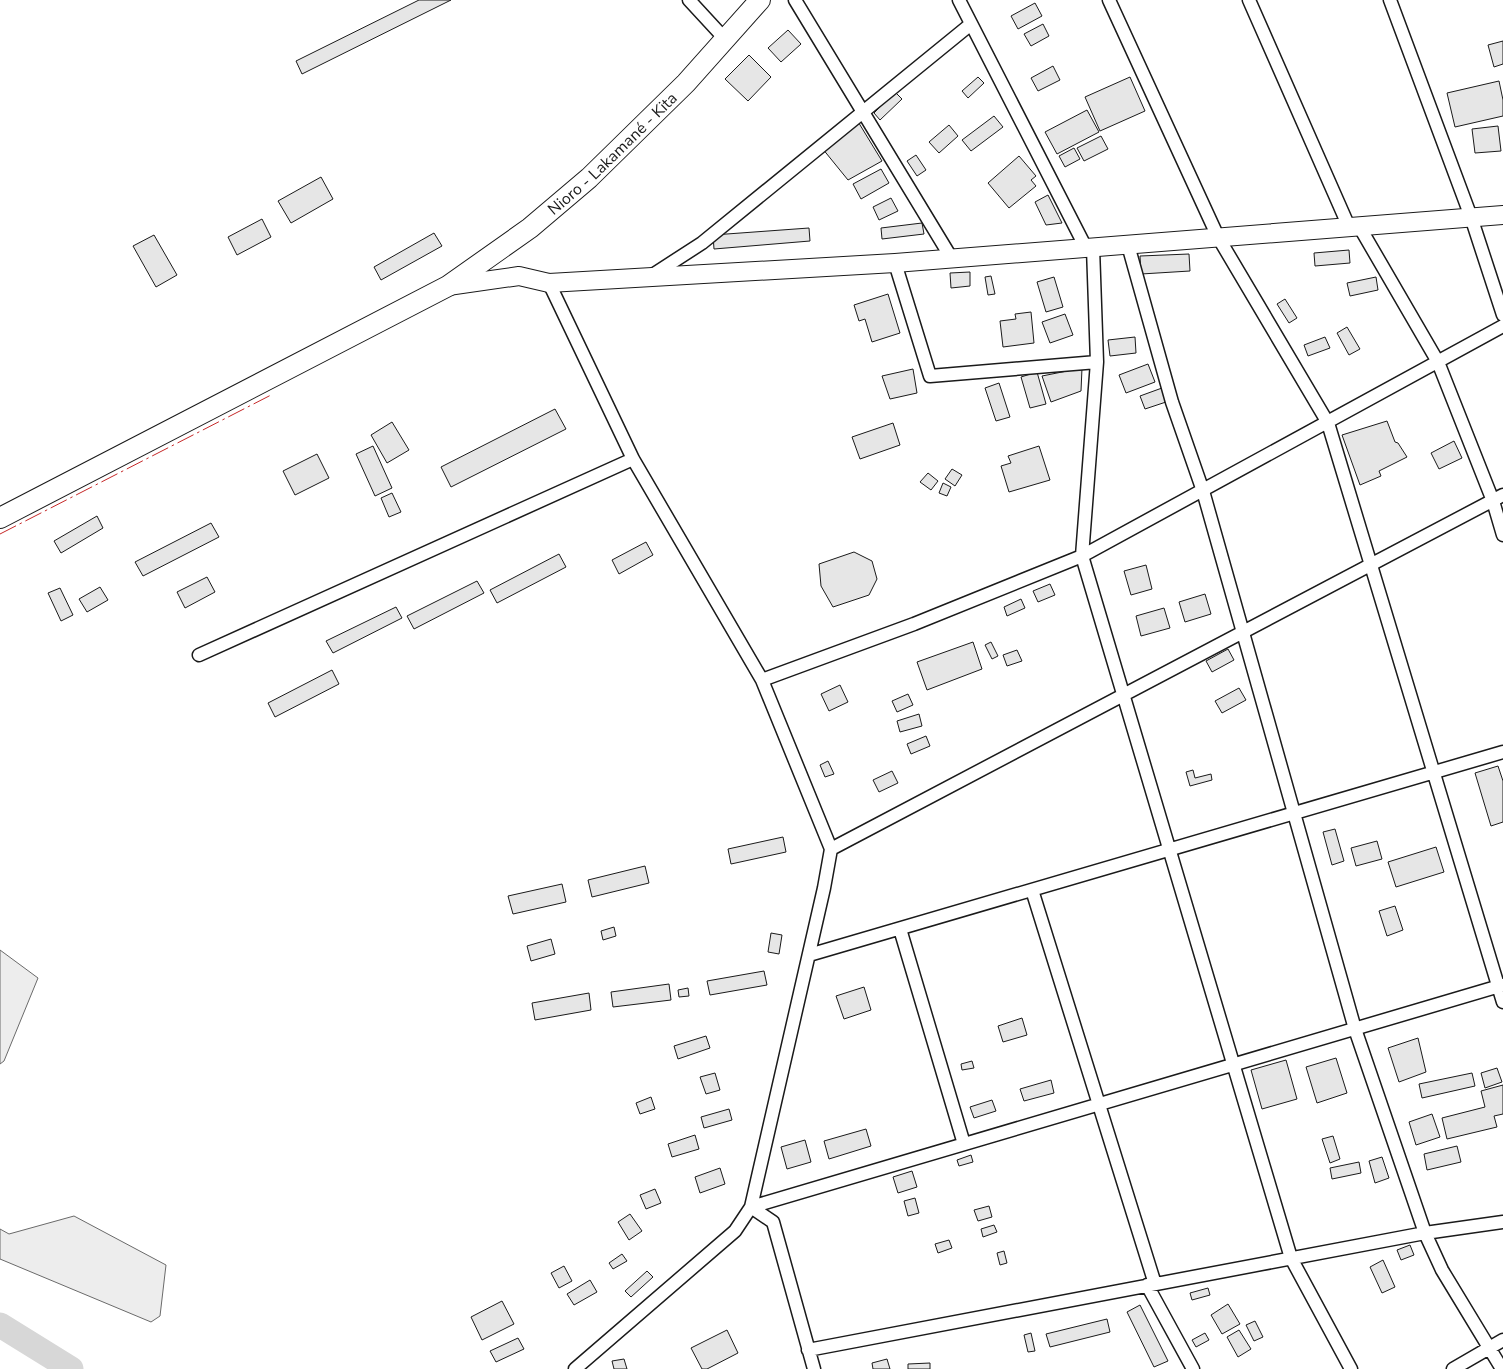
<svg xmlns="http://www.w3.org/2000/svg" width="1503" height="1369" font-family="'Nunito Sans',sans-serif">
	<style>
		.built { fill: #ededed; stroke: #6a6a6a }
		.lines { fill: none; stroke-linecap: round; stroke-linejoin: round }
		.river { stroke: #d7d7d7; stroke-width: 25 }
		.building { fill: #e6e6e6; stroke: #1a1a1a }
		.minor-casing { stroke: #1a1a1a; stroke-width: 15 }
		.secondary-casing { stroke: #1a1a1a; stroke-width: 20 }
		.primary-casing { stroke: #1a1a1a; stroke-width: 22 }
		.minor { stroke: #fff; stroke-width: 12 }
		.secondary { stroke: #fff; stroke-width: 18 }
		.primary { stroke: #fff; stroke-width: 20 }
		.power { stroke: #c62828; stroke-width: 1; stroke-dasharray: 18 4 2.5 4; stroke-linecap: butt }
		.labels { text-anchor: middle; stroke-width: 4; stroke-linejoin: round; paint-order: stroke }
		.street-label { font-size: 16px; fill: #1a1a1a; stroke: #fff }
	</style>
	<rect width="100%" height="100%" fill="#fff"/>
	<!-- built -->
	<path class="built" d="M0 950 38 978 4 1061 0 1064Z
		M74 1216 166 1265 160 1316 151 1322 0 1259V1229L9 1234Z"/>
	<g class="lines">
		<!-- river -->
		<path class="river" d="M0 1325 71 1369"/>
	</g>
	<!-- building -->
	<path class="building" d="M419 0H451L302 74 296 61Z
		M1035 3 1042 16 1018 29 1011 16Z
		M1043 24 1049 36 1031 46 1024 34Z
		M788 30 801 44 781 62 768 48Z
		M1503 41V64L1494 67 1488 45Z
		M749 55 771 77 748 101 725 79Z
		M1053 66 1060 80 1038 91 1031 78Z
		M978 77 984 83 968 98 962 91Z
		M1130 77 1145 111 1100 131 1085 97Z
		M1499 81 1503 100V116L1455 127 1447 93Z
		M895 92 902 99 880 120 874 113Z
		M1087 110 1099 132 1057 154 1045 132Z
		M994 116 1003 127 971 151 962 140Z
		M857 120 882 161 848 180 822 148Z
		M949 125 958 136 939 153 929 142Z
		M1498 126 1501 151 1475 153 1472 129Z
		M1101 136 1108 149 1084 161 1077 148Z
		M1074 148 1080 159 1065 167 1059 156Z
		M916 155 926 170 917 176 907 161Z
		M1019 156 1036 176 1031 180 1036 186 1009 208 988 183Z
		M881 169 889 183 861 199 853 184Z
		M321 177 333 199 291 223 278 201Z
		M1048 195 1062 223 1046 225 1035 202Z
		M891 198 898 211 879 220 873 207Z
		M262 219 271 237 237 255 228 237Z
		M922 223 924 234 882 239 881 228Z
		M809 228 810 241 714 249 713 235Z
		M434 233 442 246 381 280 374 267Z
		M154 235 177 275 156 287 133 246Z
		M1349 250 1350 263 1315 266 1314 253Z
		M1189 254 1190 271 1141 274 1140 256Z
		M970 272V286L951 288 950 273Z
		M991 276 995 294 988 295 985 277Z
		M1054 277 1063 307 1046 312 1037 282Z
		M1376 277 1378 290 1350 296 1347 283Z
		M888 294 900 333 872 342 865 319 859 321 854 305Z
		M1285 299 1297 318 1289 323 1277 304Z
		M1031 312 1034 343 1003 347 1000 321 1016 319 1015 314Z
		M1065 314 1073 335 1050 343 1042 322Z
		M1347 327 1360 349 1349 355 1337 333Z
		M1135 337 1136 353 1110 356 1108 340Z
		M1325 337 1330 348 1308 356 1304 345Z
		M1148 364 1155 382 1126 393 1119 375Z
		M1082 368 1081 391 1051 402 1042 376Z
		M913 369 917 393 890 399 882 376Z
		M1037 372 1046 404 1030 408 1021 377Z
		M999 383 1010 417 996 421 985 388Z
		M1162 388 1166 402 1145 409 1140 396Z
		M555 409 566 429 451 487 441 467Z
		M1387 421 1395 442 1398 443 1407 457 1379 471 1381 476 1360 485 1342 435Z
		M392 422 409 450 387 463 371 435Z
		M893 423 900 445 860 459 852 437Z
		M1454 441 1462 458 1439 469 1431 453Z
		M373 446 392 488 375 496 356 454Z
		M1039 446 1050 480 1009 492 1001 466 1011 463 1008 456Z
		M317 454 329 478 295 495 283 471Z
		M952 469 962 475 955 486 945 479Z
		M928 473 938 481 931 490 920 482Z
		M943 483 951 487 947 496 939 493Z
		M392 493 401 512 389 517 381 498Z
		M97 516 103 528 61 553 54 541Z
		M211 523 219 537 143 576 135 562Z
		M646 542 653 555 619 574 612 560Z
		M854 552 872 561 877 579 869 595 833 607 821 586 819 564Z
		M559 554 566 567 497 603 490 590Z
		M1146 565 1152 589 1131 595 1124 571Z
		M207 577 215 592 185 608 177 592Z
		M477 581 484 593 414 629 407 616Z
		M1050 584 1055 595 1038 602 1033 591Z
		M100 587 108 600 87 612 79 599Z
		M60 588 73 615 61 621 48 593Z
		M1205 594 1211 614 1185 622 1179 602Z
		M1021 599 1025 608 1007 616 1004 607Z
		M396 607 402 618 333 653 326 641Z
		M1164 608 1170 628 1141 636 1136 616Z
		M973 642 982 669 927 690 917 662Z
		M991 642 998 656 992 659 985 645Z
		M1228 649 1234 660 1212 672 1206 661Z
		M1017 650 1022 661 1007 666 1003 655Z
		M332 670 339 684 275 717 268 703Z
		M840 685 848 702 829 711 821 694Z
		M1239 688 1246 700 1222 713 1215 701Z
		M908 694 913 705 897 712 892 701Z
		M919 714 922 726 900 732 897 721Z
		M926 736 930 746 911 754 907 744Z
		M828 761 834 774 825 777 820 765Z
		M1498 766 1503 781V822L1491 826 1475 773Z
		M1193 770 1195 778 1211 774 1212 780 1190 786 1186 772Z
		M892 771 898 783 879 792 873 780Z
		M1335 829 1344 861 1332 865 1323 832Z
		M783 837 786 852 731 864 728 849Z
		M1377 841 1382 859 1356 866 1351 848Z
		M1436 847 1444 872 1396 887 1388 862Z
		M645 866 649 883 592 897 588 880Z
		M562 884 566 902 513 914 508 896Z
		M1395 906 1403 930 1387 936 1379 911Z
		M614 927 616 936 603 940 601 931Z
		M771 933 782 935 779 954 768 952Z
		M551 939 555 954 531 961 527 946Z
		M764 971 767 985 710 995 707 981Z
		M669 984 671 1000 613 1007 611 992Z
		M864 987 871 1010 844 1019 836 996Z
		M688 988 689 996 679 997 678 990Z
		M589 993 591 1010 535 1020 532 1003Z
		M1022 1018 1027 1035 1003 1042 998 1026Z
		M706 1036 710 1048 678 1059 674 1046Z
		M1418 1038 1426 1072 1399 1082 1388 1048Z
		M1336 1058 1347 1093 1317 1103 1306 1067Z
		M1286 1060 1297 1099 1262 1109 1251 1070Z
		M972 1061 974 1068 962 1070 961 1064Z
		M1497 1068 1502 1082 1485 1088 1481 1073Z
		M715 1073 720 1090 706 1094 700 1077Z
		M1472 1073 1475 1086 1422 1098 1419 1084Z
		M1051 1080 1054 1093 1024 1101 1020 1089Z
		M1503 1085V1114L1494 1116 1497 1127 1447 1139 1442 1118 1485 1107 1481 1091Z
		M651 1097 655 1109 640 1114 636 1103Z
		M992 1100 996 1111 974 1118 970 1107Z
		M729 1109 732 1120 704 1128 701 1117Z
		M1432 1114 1440 1137 1416 1145 1409 1122Z
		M866 1129 871 1146 829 1159 824 1141Z
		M695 1135 699 1149 672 1157 668 1144Z
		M1333 1136 1340 1159 1330 1163 1322 1139Z
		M805 1140 811 1162 787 1169 781 1147Z
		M1457 1146 1461 1162 1427 1170 1424 1154Z
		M971 1155 973 1162 959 1166 957 1160Z
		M1382 1157 1389 1178 1375 1183 1369 1161Z
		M1359 1162 1361 1173 1332 1179 1330 1168Z
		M720 1168 725 1184 700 1193 695 1177Z
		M912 1171 917 1187 898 1193 893 1177Z
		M655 1189 661 1203 646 1209 640 1195Z
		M915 1198 919 1213 908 1216 904 1201Z
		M989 1206 992 1217 978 1221 974 1210Z
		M630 1214 642 1231 629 1240 618 1222Z
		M994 1225 997 1232 983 1237 981 1229Z
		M949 1240 952 1248 938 1253 935 1244Z
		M1410 1245 1414 1255 1401 1260 1397 1250Z
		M1004 1251 1007 1263 1000 1265 997 1253Z
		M622 1254 627 1261 613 1269 609 1263Z
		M1383 1260 1395 1287 1382 1293 1370 1267Z
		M564 1266 572 1281 559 1288 551 1273Z
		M647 1271 653 1277 631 1297 625 1291Z
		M590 1280 597 1292 574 1305 567 1294Z
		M1208 1288 1210 1295 1192 1300 1190 1293Z
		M502 1301 514 1324 482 1340 471 1317Z
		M1228 1304 1240 1324 1222 1334 1211 1315Z
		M1140 1305 1168 1361 1154 1367 1127 1312Z
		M1107 1319 1110 1332 1050 1347 1046 1334Z
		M1255 1321 1263 1337 1254 1341 1246 1325Z
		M727 1330 738 1353 707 1369H702L691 1348Z
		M1239 1330 1251 1349 1238 1357 1227 1337Z
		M1031 1333 1035 1351 1028 1352 1024 1335Z
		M1205 1333 1209 1340 1196 1347 1192 1340Z
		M518 1338 524 1349 496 1362 490 1351Z
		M624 1359 627 1369H614L612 1361Z
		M887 1359 890 1369H873L872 1363Z
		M930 1363V1369H908V1364Z"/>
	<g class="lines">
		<defs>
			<path id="minor" d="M689 0 725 39
				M795 0 952 259
				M959 0 1086 248
				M1109 0 1218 237 1328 423 1503 1002
				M1249 0 1349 227
				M1390 0 1471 217 1503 315
				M1359 226 1438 362 1493 501 1503 535
				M1128 245 1172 402 1203 491 1355 1029 1425 1233 1442 1270 1502 1369
				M1093 248 1097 362 1082 556 1291 1258 1351 1369
				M895 263 930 376 1097 362
				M651 276 702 243 971 24
				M549 283 633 459 762 680
				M199 655 633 459
				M831 849 1503 495
				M1032 890 1155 1284
				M900 929 964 1144
				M809 955 1503 752
				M751 1207 1503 985
				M751 1207 773 1222 814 1369
				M1147 1285 1193 1369
				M808 1350 1425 1233 1503 1222
				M575 1369 735 1231 751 1207 824 888 831 849 762 680 914 624 1082 556 1503 326
				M1453 1369 1503 1340"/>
			<path id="secondary" d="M448 286 519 276 549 283 895 263 1503 215"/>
			<g id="primary">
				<path id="s1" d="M0 518 448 286 530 228 589 178 686 83 760 0"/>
			</g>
		</defs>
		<!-- minor casing -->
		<use href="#minor" class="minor-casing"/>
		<!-- secondary casing -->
		<use href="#secondary" class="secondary-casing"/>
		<!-- primary casing -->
		<use href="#primary" class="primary-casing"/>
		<!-- minor -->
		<use href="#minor" class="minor"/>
		<!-- secondary -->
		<use href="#secondary" class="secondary"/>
		<!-- primary -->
		<use href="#primary" class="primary"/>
		<!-- power -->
		<path class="power" d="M0 534 273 394"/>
	</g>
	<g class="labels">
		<!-- street labels -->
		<g class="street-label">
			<text dy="6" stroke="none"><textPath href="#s1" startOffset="716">Nioro - Lakamané - Kita</textPath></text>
		</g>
	</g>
</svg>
